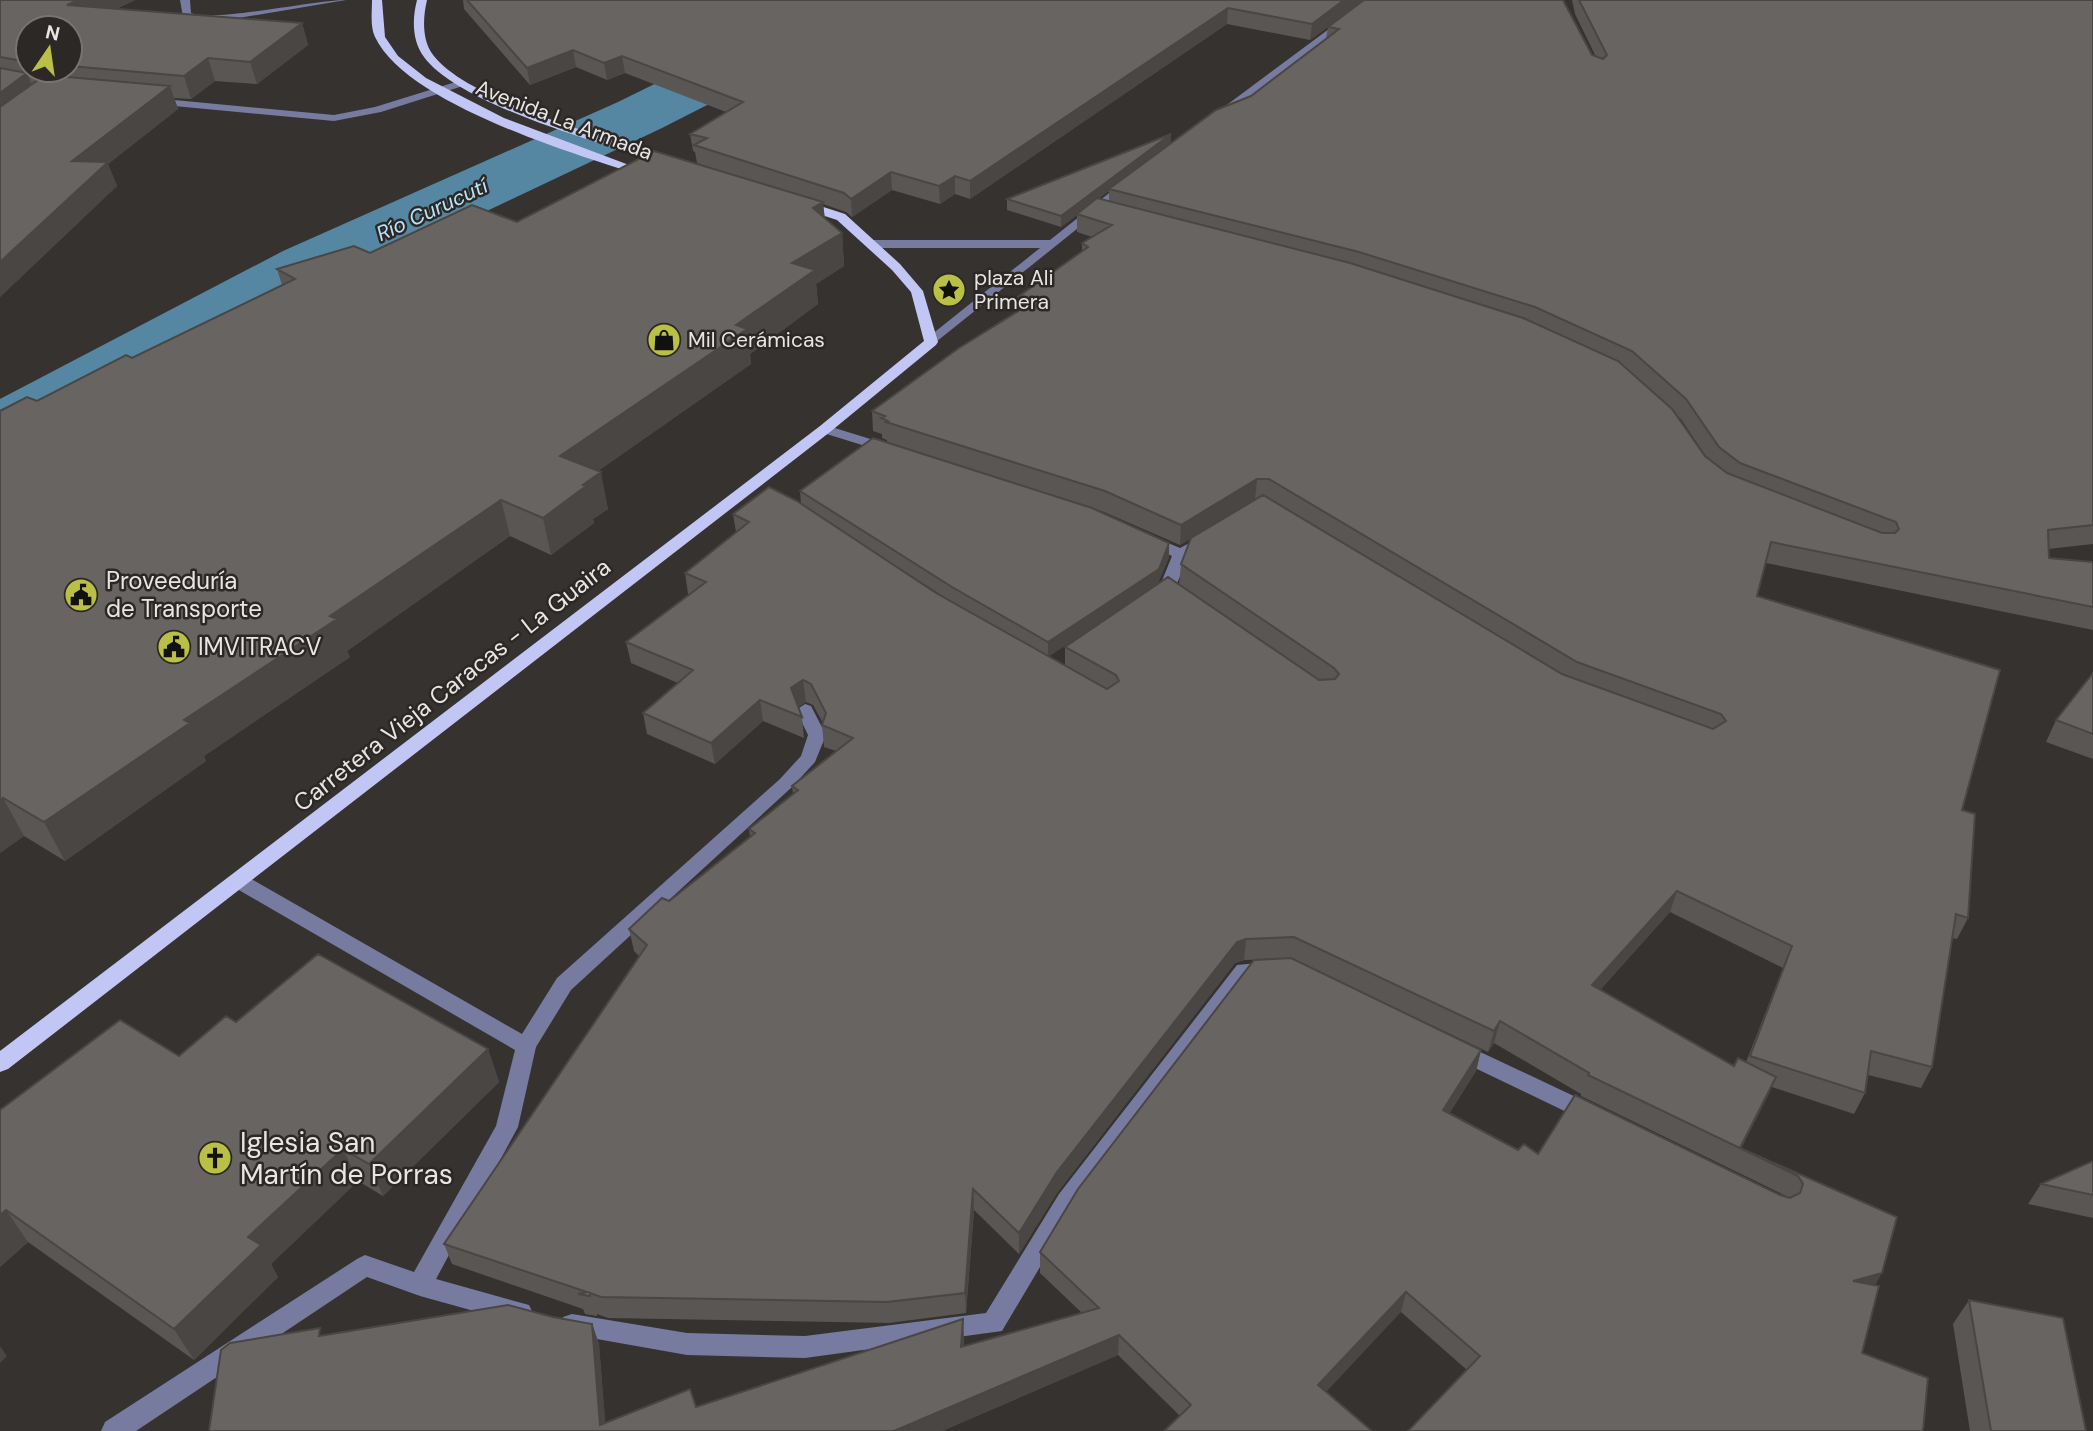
<svg xmlns="http://www.w3.org/2000/svg" width="2093" height="1431" font-family="'DM Sans',sans-serif">
	<style>
		.lines { fill: none; stroke-linecap: round; stroke-linejoin: round }
		.river { fill: #5687a2; fill-rule: evenodd }
		.minor { fill: #777ba0; fill-rule: evenodd }
		.major { fill: #c1c6f4; fill-rule: evenodd }
		.wall { fill: #595653; fill-rule: evenodd }
		.shaded-wall { fill: #494644 }
		.building { fill: #686461; stroke: #494644; stroke-width: 2 }
		.labels { text-anchor: middle; stroke-width: 5; stroke-linejoin: round; paint-order: stroke }
		.far-street-label { font-size: 21px; fill: #e8e6e5; stroke: #2b2825 }
		.far-water-label { font-size: 21px; font-style: italic; fill: #b8e4fe; stroke: #2b2825 }
		.far-poi-label { font-size: 21px; fill: #e8e6e5; stroke: #2b2825; text-anchor: start }
		.poi-label { font-size: 24px; fill: #e8e6e5; stroke: #2b2825; text-anchor: start }
		.street-label { font-size: 24px; fill: #e8e6e5; stroke: #2b2825 }
		.near-poi-label { font-size: 28px; fill: #e8e6e5; stroke: #2b2825; text-anchor: start }
	</style>
	<rect width="100%" height="100%" fill="#35322f"/>
	<g class="lines">
		<!-- river -->
		<path class="river" d="M825 0H897L889 12 662 128 335 283 30 450 0 457V399L283 251 618 102Z"/>
		<!-- minor -->
		<path class="minor" d="M180 0H190L191 13C212 23 313 0 346 0L215 22H195L183 17Z
			M1368 0H1379L1224 117H1216V113Z
			M462 80 467 83 466 85 381 112 334 121 153 104 148 101 153 98 334 115 375 107Z
			M1123 182 1133 184 931 346 924 342 926 339 1040 248H870L864 244 870 240H1050Z
			M825 425 893 446 895 449 888 453 820 432 818 429Z
			M1149 535 1180 548 1205 535 1213 540 1188 557 1176 586 1186 595 1184 599H1172L1159 588 1172 556 1143 543 1141 540Z
			M805 704 811 706 826 735 815 762 792 787 571 990 536 1047 518 1127 436 1279 529 1305 533 1313 529 1321 521 1324 420 1296 367 1277 136 1431H101L105 1422 357 1259 365 1255 414 1272 496 1126 515 1050 232 886 229 881 232 876H246L522 1034 557 978 780 779 801 756 808 735 796 710Z
			M1268 962 1275 964 1278 970 1275 976 1250 979 1075 1208 1002 1331 805 1358 687 1355 563 1333 560 1325 563 1317 572 1314 687 1333 805 1336 986 1313 1059 1194 1237 965Z
			M1459 1042 1597 1107 1600 1113 1597 1119 1589 1122 1581 1119 1452 1057 1448 1051 1452 1045Z"/>
		<!-- major -->
		<path class="major" d="M372 0H382L385 37 398 56 426 78 504 118 653 174 643 176C574 154 407 104 375 37 370 27 372 12 372 0Z
			M417 0H427C423 17 422 37 431 52 457 93 573 127 618 142 635 147 660 150 674 161L664 163C606 145 459 105 424 57 412 41 412 19 417 0Z
			M797 201H805L845 214 900 264 923 291 938 342 936 345 830 432 8 1069 0 1072V1051L820 426 924 341 911 292 892 270 837 220 797 207Z"/>
	</g>
	<!-- wall -->
	<path class="wall" d="M0 0H135L116 9 302 23 308 45 257 84 215 81 191 99 174 98 178 109 108 164 117 186 0 297ZM28 28H70V70H28Z
		M463 0H1364L1596 57 1575 14 1572 0H2093V544L2048 549 2049 558 2093 562V630L1766 563 1757 596 1962 810 1968 918 1957 939 1952 938 1932 1067 1921 1088 1868 1075 1865 1093 1854 1114 1772 1087 1741 1148 1897 1217 1467 1370 1401 1312 1180 1416 1118 1355 942 1431H209L324 1335 553 1317 592 1324 599 1344 605 1423 696 1407 964 1339V1346L1082 1313 1040 1273V1252L1284 959 1244 960 1235 963 1057 1193 1019 1254 974 1210 966 1313 889 1323 608 1318 597 1314V1316L585 1314 583 1309 452 1264 444 1244 639 956 634 951 629 929 669 901 750 837 749 829 793 794 792 786 836 751 824 747 822 725 823 723 813 705 806 702 798 707 802 717 804 738 763 721 715 764 647 734 643 713 678 683 631 663 626 642 690 594H688L685 573 736 532 733 514 801 503 800 491 1169 557 1158 583 1048 657 1065 666V647L1179 585 1181 564 1255 500 1180 545 1104 512 887 442V440L882 438V434L873 431 872 411 1015 313V299L1082 251V243L1092 237 1077 232V215L1061 227 1007 210V199L1171 143 1251 96 1326 39 1328 27 1310 40 1227 24 970 199 955 194 940 204 892 190 852 217 846 212 823 204 825 218 842 233 844 266 816 284 818 304 750 354 751 364 598 471 608 509 593 519 594 523 551 555 510 536 347 651 350 657 204 756 206 761 65 861 24 836 0 853 27 397 37 401 132 358 282 285 277 269 370 253 517 222 734 175 697 163 695 152 693 151 690 134 726 112 625 73 607 80 576 67 530 85 464 9ZM1109 191V201L1099 198ZM1677 416 1681 419 1707 458 1705 456ZM871 550 952 602 995 626 936 593ZM1670 912 1783 968 1746 1062 1734 1066 1600 990ZM1328 976 1488 1052 1494 1043 1581 1094V1096L1788 1197 1780 1195 1538 1154 1518 1150 1449 1114 1476 1071 1481 1050Z
		M2093 673V759L2046 742 2056 720Z
		M236 1022 488 1049 499 1082 383 1196 358 1181 271 1264 278 1277 194 1360 28 1242 0 1267V1110L179 1056Z
		M2093 1161V1218L2028 1204 2041 1184Z
		M1969 1300 2086 1431H1970L1953 1324Z"/>
	<!-- shaded-wall -->
	<path class="shaded-wall" d="M78 0H135L75 26 67 5Z
		M1344 0H1364L1310 40 1312 24Z
		M1228 8 1227 24 970 199V181Z
		M302 23 308 45 257 84 250 62Z
		M573 50 576 67 530 85 527 68Z
		M622 56 625 73 607 80 604 63Z
		M208 58 215 81 191 99 184 76Z
		M27 73 36 95 0 124V93Z
		M170 86 178 109 108 164 117 186 0 297V262L72 161Z
		M1171 134V145L1109 189V191L1061 227V216Z
		M891 172 892 190 852 217 851 199Z
		M955 176V194L940 204 939 186Z
		M823 202 826 235 813 208Z
		M842 233 844 266 816 284 818 304 750 354 751 364 568 492 560 456 736 325 792 263Z
		M601 472 608 509 593 519 594 523 551 555 543 518 583 485Z
		M1257 479 1255 500 1180 545 1181 525Z
		M501 500 510 536 347 651 350 657 204 756 206 761 65 861 44 822 184 720 330 616Z
		M1169 543V557L1158 583 1048 657V642Z
		M803 680 806 702 793 709 791 688Z
		M760 700 763 721 715 764 711 743Z
		M3 798 24 836 0 853V800Z
		M1677 891 1670 912 1585 1006 1592 985Z
		M1246 939 1244 960 1235 963 1057 1193 1019 1254V1233L1057 1172 1237 942Z
		M1500 1021 1494 1043 1488 1052 1494 1031Z
		M488 1049 499 1082 383 1196 369 1164Z
		M1481 1050 1476 1071 1438 1131 1443 1110Z
		M1776 1077 1767 1098 1741 1149 1740 1148Z
		M343 1149 358 1181 271 1264 278 1277 194 1360 174 1329 248 1237Z
		M973 1189 974 1210 966 1313 965 1293Z
		M6 1210 28 1242 0 1267V1215Z
		M1882 1273 1871 1293 1853 1281Z
		M1406 1292 1401 1312 1314 1405 1318 1385Z
		M963 1319 964 1339 962 1367 961 1347Z
		M592 1324 599 1344 606 1431 600 1425Z
		M1119 1335 1118 1355 942 1431H894Z
		M0 1346 7 1356 0 1363Z"/>
	<!-- building -->
	<path class="building" d="M0 0H78L67 5 302 23 250 62 208 58 184 76 70 66V28H28V62L0 57Z
		M467 0H1344L1312 24 1228 8 970 181 955 176 939 186 891 172 851 199 844 193 694 145 707 138 690 134 743 102 622 56 604 63 573 50 527 68Z
		M1364 0H1563L1592 55 1603 59 1607 55 1579 0H2093V525L2048 530 2049 558 2093 562V607L1771 542 1757 596 2000 670 1962 810 1975 814 1968 918 1956 914 1932 1067 1871 1051 1865 1093 1750 1056 1792 946 1677 891 1592 985 1734 1066 1738 1058 1776 1077 1740 1148 1897 1217 1882 1273 1853 1281 1879 1286 1862 1353 1928 1378 1923 1431H1408L1480 1356 1406 1292 1318 1385 1372 1431H1164L1191 1405 1119 1335 894 1431H209L221 1350 230 1343 320 1328 319 1336 508 1305 553 1317 592 1324 600 1425 690 1389 696 1407 963 1319 961 1347 1099 1308 1040 1252 1078 1189 1254 960 1291 958 1481 1050 1443 1110 1518 1150 1524 1144 1538 1154 1575 1095 1780 1195 1790 1198 1800 1193 1803 1184 1798 1176 1588 1075 1589 1073 1500 1021 1494 1031 1294 937 1246 939 1237 942 1057 1172 1019 1233 973 1189 965 1293 887 1302 601 1297 590 1293V1296L578 1294 587 1292 444 1244 647 945 629 929 662 898 669 901 755 833 749 829 798 790 792 786 853 738 822 725 826 713 811 684 803 680 791 688 802 717 760 700 711 743 643 713 693 670 626 642 706 582 685 573 749 522 733 514 769 487 797 501 936 593 1107 689 1119 681 1116 675 1065 647 1168 577 1319 680 1335 679 1339 674 1334 668 1181 564 1191 538 1263 495 1562 674 1713 729 1726 721 1721 714 1577 662 1269 479H1257L1181 525 1105 491 886 422 888 421 881 418 885 416 872 411 959 348 1028 305 1015 299 1088 247 1082 243 1112 225 1077 214 1097 198 1350 263 1523 318 1618 361 1672 409 1705 456 1727 473 1882 533H1895L1899 529 1896 522 1740 463 1719 447 1686 399 1632 351 1535 307 1359 252 1109 189 1216 110 1251 96 1339 29 1328 27Z
		M0 68 27 73 0 93Z
		M45 75 170 86 72 161 108 162 0 262V107Z
		M1171 134 1061 216 1007 199Z
		M654 151 823 202 813 208 842 233 792 263 815 270 736 325 747 329 560 456 601 472 583 485 586 486 543 518 501 500 330 616 337 619 184 720 190 723 44 822 3 798 0 800V411L27 397 37 401 126 355 132 358 295 279 277 269 354 246 370 253 472 205 517 222Z
		M873 438 1092 508 1169 543 1159 569 1048 642 952 587 800 491Z
		M2093 673V734L2056 720Z
		M318 954 488 1049 369 1164 343 1149 248 1237 261 1245 174 1329 6 1210 0 1215V1110L120 1020 179 1056 226 1016 236 1022Z
		M2093 1161V1195L2041 1184Z
		M1969 1300 2063 1318 2086 1431H1991Z"/>
	<!-- icons -->
	<defs>
		<symbol id="sight-disc" viewBox="-11 -11 22 22"><circle r="9.5" fill="#bac045" stroke="#2b2825"/><path d="M0-6L1.8-2.2L6-1.7L2.9 1.2L3.7 5.4L0 3.3L-3.7 5.4L-2.9 1.2L-6-1.7L-1.8-2.2Z" fill="#111"/></symbol>
		<symbol id="shop-disc" viewBox="-11 -11 22 22"><circle r="9.5" fill="#bac045" stroke="#2b2825"/><path d="M-5-2.5h2.3a2.7 3.5 0 0 1 5.4 0H5L5.5 6h-11ZM-1.5-2.5h3a1.5 2.3 0 0 0-3 0Z" fill="#111"/></symbol>
		<symbol id="civic-disc" viewBox="-11 -11 22 22"><circle r="9.5" fill="#bac045" stroke="#2b2825"/><path d="M-.6-6.5H3V-4.5H.6V-3L4-1V1h2V6H-6V1h2V-1L-.6-3ZM-1.2 2.5V6h2.4V2.5Z" fill="#111"/></symbol>
		<symbol id="church-disc" viewBox="-11 -11 22 22"><circle r="9.5" fill="#bac045" stroke="#2b2825"/><path d="M-1.2-6h2.4v3.5h3.3v2.4h-3.3V6h-2.4V-.1h-3.3v-2.4h3.3Z" fill="#111"/></symbol>
	</defs>
	<g fill-rule="evenodd">
		<use href="#sight-disc" x="930" y="271" width="38" height="38"/>
		<use href="#shop-disc" x="645" y="321" width="38" height="38"/>
		<use href="#civic-disc" x="62" y="576" width="38" height="38"/>
		<use href="#civic-disc" x="155" y="628" width="38" height="38"/>
		<use href="#church-disc" x="196" y="1139" width="38" height="38"/>
	</g>
	<g class="labels">
		<!-- far-street labels -->
		<g class="far-street-label">
			<text transform="translate(564 120) rotate(21)" y="7">Avenida La Armada</text>
		</g>
		<!-- far-water labels -->
		<g class="far-water-label">
			<text transform="translate(432 210) rotate(-25)" y="7">Río Curucutí</text>
		</g>
		<!-- far-poi labels -->
		<g class="far-poi-label">
			<text x="974" y="285">plaza Ali<tspan x="974" dy="24">Primera</tspan></text>
			<text x="688" y="347">Mil Cerámicas</text>
		</g>
		<!-- poi labels -->
		<g class="poi-label">
			<text x="106" y="589">Proveeduría<tspan x="106" dy="28">de Transporte</tspan></text>
			<text x="198" y="655">IMVITRACV</text>
		</g>
		<!-- street labels -->
		<g class="street-label">
			<text transform="translate(452 685) rotate(-38)" y="8">Carretera Vieja Caracas - La Guaira</text>
		</g>
		<!-- near-poi labels -->
		<g class="near-poi-label">
			<text x="240" y="1152">Iglesia San<tspan x="240" dy="32">Martín de Porras</tspan></text>
		</g>
	</g>
	<!-- north arrow -->
	<g transform="translate(49 49) rotate(13)"><circle r="33" fill="#2b2825" stroke="#777472" stroke-width="2"/>
	<path d="M0-5L12 26L0 18L-12 26Z" fill="#bac045"/>
	<text y="-10" font-size="19" font-weight="bold" text-anchor="middle" fill="#e8e6e5">N</text>
	</g>
</svg>
